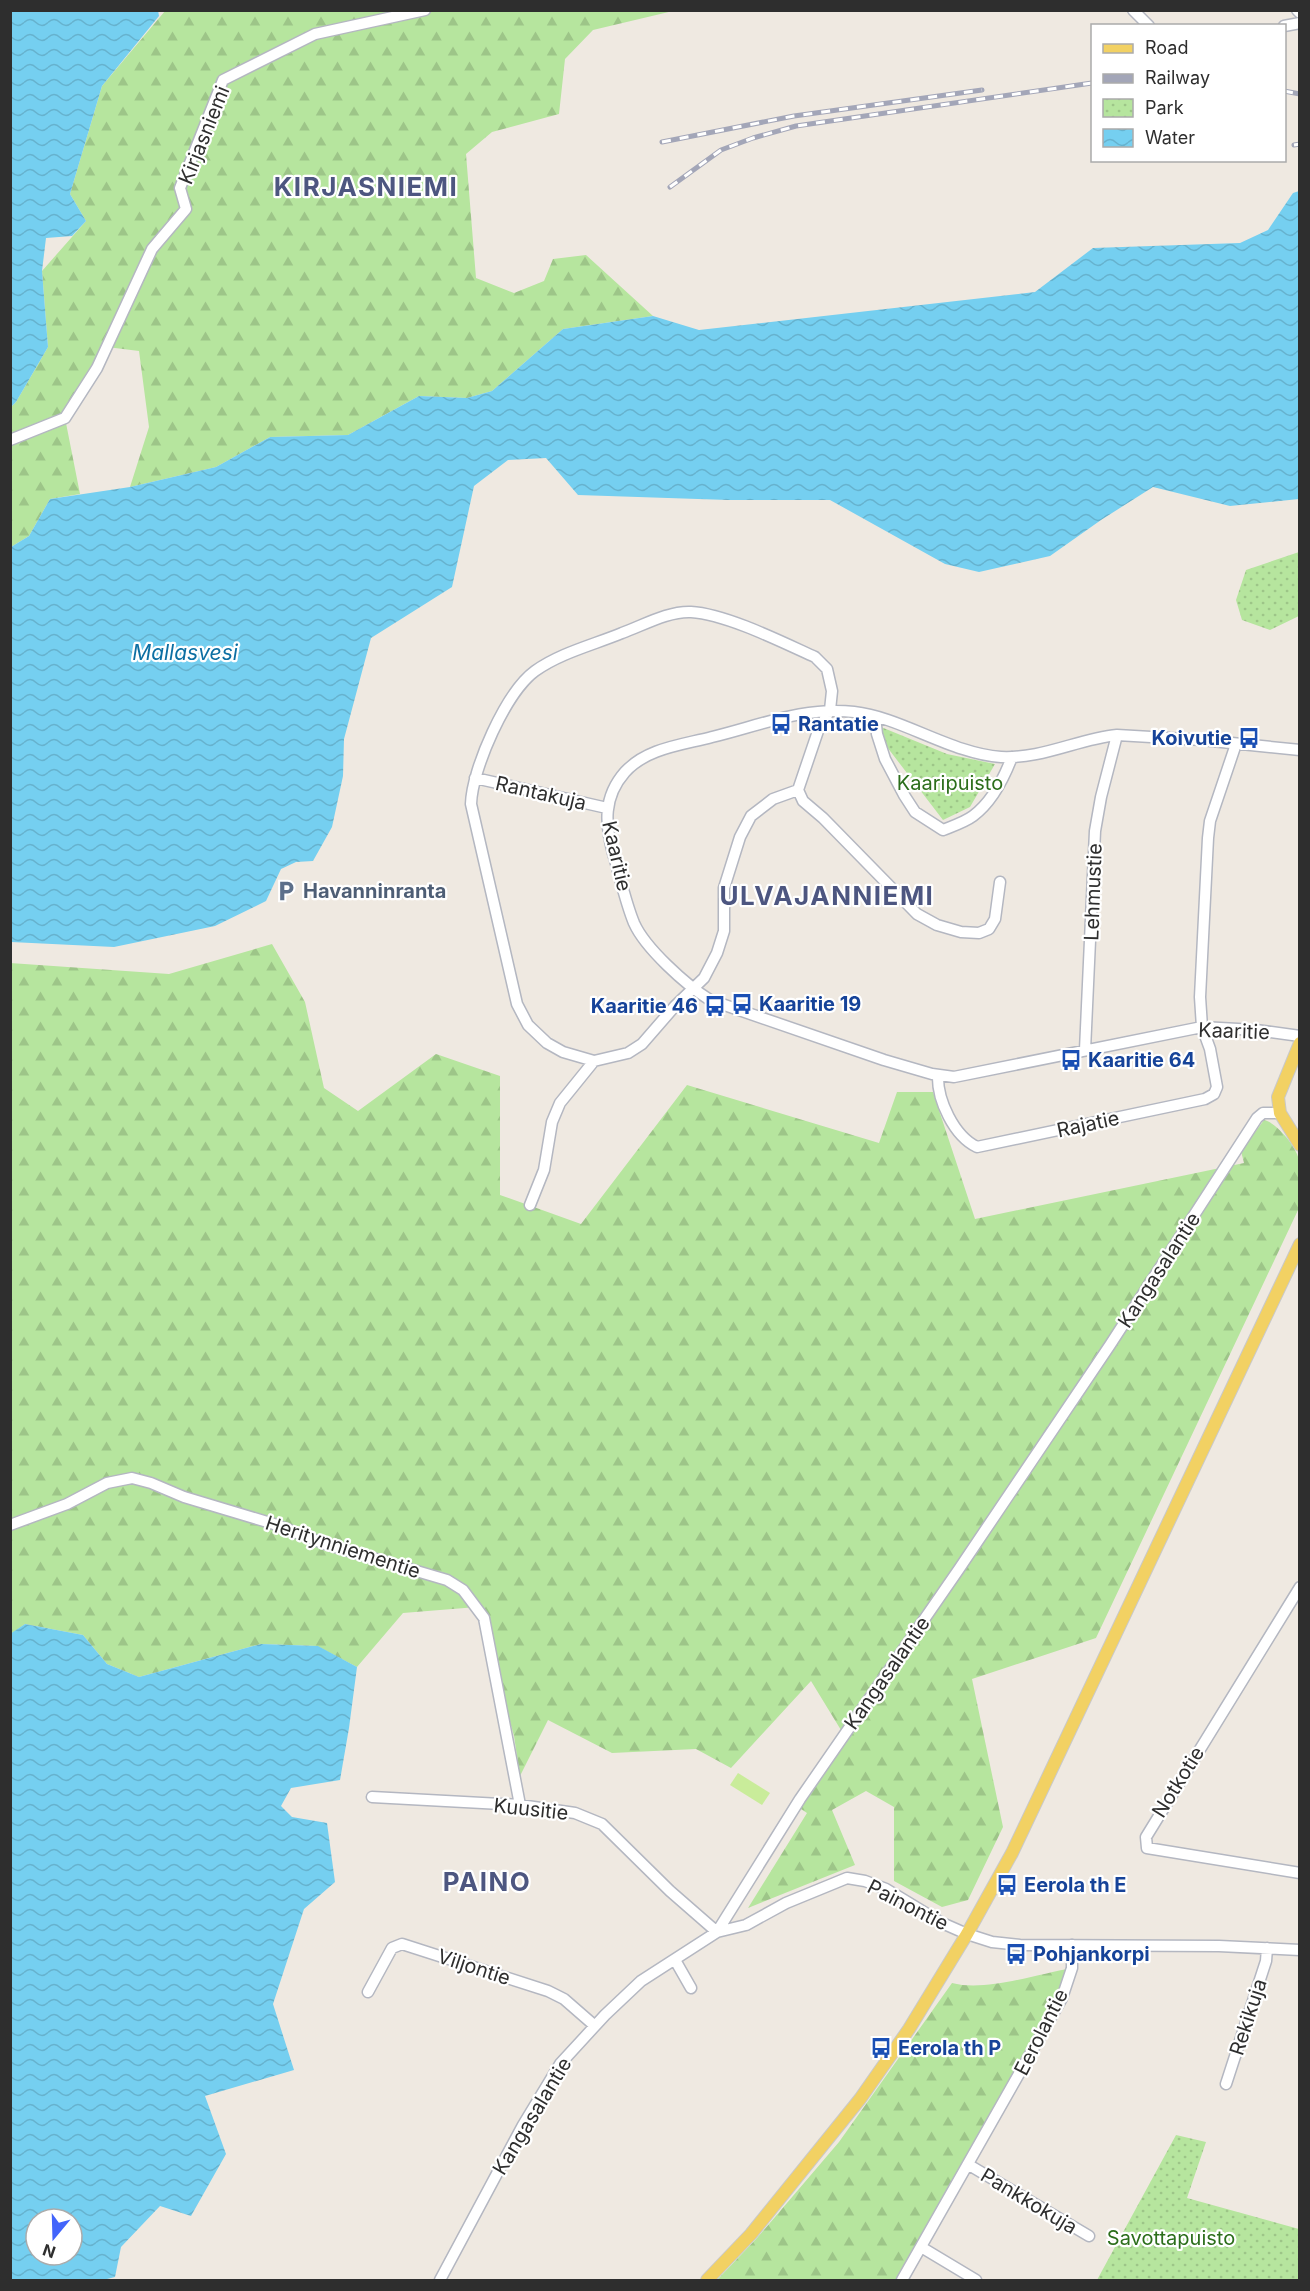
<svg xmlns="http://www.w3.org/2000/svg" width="1310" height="2291" font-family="Inter,sans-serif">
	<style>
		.forest { fill: url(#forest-firs) }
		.park { fill: url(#park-dots) }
		.pitch { fill: #c9ec9a }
		.water { fill: url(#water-waves); fill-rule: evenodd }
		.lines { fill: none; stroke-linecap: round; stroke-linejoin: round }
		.minor-casing { stroke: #b4b7c1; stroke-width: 13 }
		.major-casing { stroke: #c9c9c9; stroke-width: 14 }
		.minor { stroke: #fff; stroke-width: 10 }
		.major { stroke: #f2d163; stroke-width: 12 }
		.rail-casing { stroke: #a3a6b8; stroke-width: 5 }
		.rail { stroke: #fff; stroke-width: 3; stroke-dasharray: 9; stroke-linecap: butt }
		.labels { text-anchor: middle; stroke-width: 4.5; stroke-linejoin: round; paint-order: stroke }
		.street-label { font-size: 20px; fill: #2e2e2e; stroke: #fff }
		.transit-label { font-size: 20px; font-weight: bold; fill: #164399; stroke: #fff; text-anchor: start }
		.park-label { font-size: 20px; fill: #2c6e1b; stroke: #fff }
		.service-label { font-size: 20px; font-weight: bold; fill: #4e5e75; stroke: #fff; text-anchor: start }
		.water-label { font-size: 21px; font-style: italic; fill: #0d6fa3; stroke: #fff }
		.district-label { font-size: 26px; font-weight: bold; letter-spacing: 1.5px; fill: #4d5680; stroke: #fff }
	</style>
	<defs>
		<pattern id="forest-firs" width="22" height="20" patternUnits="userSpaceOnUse" patternTransform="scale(1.5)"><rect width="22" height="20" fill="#b6e59e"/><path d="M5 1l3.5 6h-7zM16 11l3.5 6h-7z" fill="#9dc588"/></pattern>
		<pattern id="park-dots" width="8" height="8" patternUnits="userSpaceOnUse" patternTransform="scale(1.5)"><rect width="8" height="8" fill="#b6e59e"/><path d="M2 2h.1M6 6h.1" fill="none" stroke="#9dc588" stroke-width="1.8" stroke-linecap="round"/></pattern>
		<pattern id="water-waves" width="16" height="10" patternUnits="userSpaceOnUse" patternTransform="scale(1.5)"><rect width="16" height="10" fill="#75cff0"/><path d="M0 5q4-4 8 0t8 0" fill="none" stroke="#66b2ce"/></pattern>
	</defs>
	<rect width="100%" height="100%" fill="#efe9e1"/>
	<!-- forest -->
	<path class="forest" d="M165 11H673L593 30 565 59 559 114 492 132 466 154 476 278 514 293 544 281 553 259 586 255 653 316 563 329 492 391 467 398 419 396 348 435 270 437 216 467 130 487 149 427 139 351 107 347 65 418 80 494 50 499 29 536 11 547V407L16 402 48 347 42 271 86 221 70 194 102 86Z
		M272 944 305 1002 324 1088 358 1111 436 1054 500 1076V1195L581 1224 687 1085 879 1143 897 1092H933L975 1219 1244 1163 1241 1151 1264 1120C1276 1122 1298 1148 1299 1161 1301 1176 1299 1192 1299 1208L1096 1638 972 1679 1003 1827 968 1900 942 1907 894 1881V1807L866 1791 832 1810 855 1865 748 1908 807 1813 798 1807 844 1735 811 1681 731 1768 696 1749 612 1753 548 1720 520 1776 514 1736 477 1607 403 1613 357 1667 317 1646 261 1644 139 1677 107 1664 83 1635 25 1624 11 1634 10 963 169 974Z
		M1072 1968 1062 1998 902 2280H717L757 2238 839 2142 952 1983C985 1992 1038 1974 1072 1968Z"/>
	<!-- park -->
	<path class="park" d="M1299 552V616L1270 630 1242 620 1236 600 1246 570Z
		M881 727 947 754 995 764 970 807 943 820 887 747Z
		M1176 2135 1206 2142 1187 2198 1299 2229V2280H1097Z"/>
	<!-- pitch -->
	<path class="pitch" d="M738 1773 770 1793 762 1805 730 1785Z"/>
	<!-- water -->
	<path class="water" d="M11 10H158L159 16 102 86 70 194 86 221 72 236 46 238 42 271 48 347 16 402 11 407Z
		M1299 191V499L1230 506 1153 487 1101 520 1050 556 979 572 945 564 830 500H728L578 495 546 458 508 460 474 486 452 587 371 638 344 739 343 776 332 827 313 861 296 862 281 869 266 901 215 926 114 947 11 942V547L29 536 50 499 130 487 216 467 270 437 348 435 419 396 467 398 492 391 563 329 653 316 699 330 1035 292 1093 248 1240 243 1268 230 1293 193Z
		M25 1624 83 1635 107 1664 139 1677 261 1644 318 1646 357 1667 349 1728 340 1780 291 1788 281 1806 292 1817 327 1823 335 1882 304 1909 273 2004 294 2070 205 2096 226 2154 191 2216 160 2206 121 2247 115 2277 103 2280H11L10 1634ZM36 2219H72V2255H36Z"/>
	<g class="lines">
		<defs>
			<path id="minor" d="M1133 10 1149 26
				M1297 10 1300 13
				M1284 26 1300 23
				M10 440 65 418 97 368 152 249 186 209 180 188 223 80 315 34 425 10
				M875 717 877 734 885 759 904 795 915 812 943 830C953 826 965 822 973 816 992 802 1004 778 1012 757
				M1300 750 1202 740 1117 735C1078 739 1042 759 1001 757 952 754 901 717 854 712 805 706 758 726 712 737 682 745 647 748 625 772 603 797 605 824 613 853 620 876 625 901 634 923 645 948 686 985 710 1000L884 1060 932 1074 954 1077 1202 1027 1256 1030 1300 1036
				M475 778 607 808
				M798 790 773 799 751 816 740 837 724 888V931L717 953 704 978 675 1006 642 1044 628 1053 594 1061 563 1052 547 1043 528 1025 517 1004 471 804C472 769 506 692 535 671 560 653 593 645 622 633 644 625 668 611 691 612 726 614 782 642 815 657L827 669 832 691 830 710 818 731 798 790 803 801 823 818 917 914 937 925 961 932 979 933 989 929 995 919 1000 882
				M1085 1050 1095 831 1101 797 1117 735
				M938 1075C937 1100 954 1136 977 1147L1205 1099 1214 1094 1217 1087 1210 1049 1202 1027 1200 997 1208 838 1210 821 1236 744
				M530 1205 544 1170 552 1122 560 1103 594 1061
				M10 1525 67 1504 107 1483 132 1478 151 1483 184 1497 274 1524 325 1544 447 1580 463 1590 484 1618 520 1805
				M1300 1587 1146 1837 1147 1848 1300 1873
				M372 1797 520 1805 575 1813 602 1824 670 1891 717 1932 746 1925 786 1903 847 1878 865 1881 886 1889 942 1923 967 1934 992 1942 1020 1945 1219 1946 1300 1950
				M675 1960 691 1988
				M368 1992 392 1948 402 1944 548 1991 564 1999 595 2026
				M1226 2084 1266 1961 1267 1948
				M969 2165 1089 2236
				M921 2247 976 2280
				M440 2280 523 2125 560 2064 605 2015 641 1981 717 1932 800 1799 959 1569 1110 1345 1257 1118 1263 1113H1280
				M902 2280 1062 1998 1072 1968V1945"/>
			<path id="major" d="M1300 1043 1278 1097 1280 1113 1300 1145
				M707 2280 751 2234 860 2099 909 2029 967 1934 1012 1853 1300 1244"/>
		</defs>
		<!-- minor casing -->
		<use href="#minor" class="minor-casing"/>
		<!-- major casing -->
		<use href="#major" class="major-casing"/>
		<!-- minor -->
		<use href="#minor" class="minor"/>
		<!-- major -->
		<use href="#major" class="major"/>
		<defs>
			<path id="rail" d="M1284 91 1300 94
				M662 142 794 116 982 90
				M1294 145 1300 144
				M670 187 721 150 753 138 796 126 1092 83"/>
		</defs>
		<!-- rail casing -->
		<use href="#rail" class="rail-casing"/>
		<!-- rail -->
		<use href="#rail" class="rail"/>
	</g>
	<!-- icons -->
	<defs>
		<symbol id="bus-bare" viewBox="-9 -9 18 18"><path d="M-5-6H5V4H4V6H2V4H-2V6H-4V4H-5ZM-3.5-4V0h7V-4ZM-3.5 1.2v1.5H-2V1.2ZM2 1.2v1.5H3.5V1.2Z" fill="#1a4fb4" stroke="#fff" stroke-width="2.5" paint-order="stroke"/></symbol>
		<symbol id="parking-bare" viewBox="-9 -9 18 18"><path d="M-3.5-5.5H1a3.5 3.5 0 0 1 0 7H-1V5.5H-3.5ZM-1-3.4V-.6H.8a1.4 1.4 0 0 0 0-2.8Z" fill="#5c6f8a" stroke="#fff" stroke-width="2.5" paint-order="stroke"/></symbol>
	</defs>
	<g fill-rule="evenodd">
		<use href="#bus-bare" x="766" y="709" width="30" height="30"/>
		<use href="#bus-bare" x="1234" y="723" width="30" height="30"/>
		<use href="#parking-bare" x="271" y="876" width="30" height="30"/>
		<use href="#bus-bare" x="727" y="989" width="30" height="30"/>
		<use href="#bus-bare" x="700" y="991" width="30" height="30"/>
		<use href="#bus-bare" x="1056" y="1045" width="30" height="30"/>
		<use href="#bus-bare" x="992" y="1870" width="30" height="30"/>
		<use href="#bus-bare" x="1001" y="1939" width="30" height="30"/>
		<use href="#bus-bare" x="866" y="2033" width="30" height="30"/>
	</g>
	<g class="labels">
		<!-- street labels -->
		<g class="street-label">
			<text transform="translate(204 135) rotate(-68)" y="7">Kirjasniemi</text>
			<text transform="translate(541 793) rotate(13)" y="7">Rantakuja</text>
			<text transform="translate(617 856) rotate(77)" y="7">Kaaritie</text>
			<text transform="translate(1093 892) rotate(-88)" y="7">Lehmustie</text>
			<text transform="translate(1234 1031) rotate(2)" y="7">Kaaritie</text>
			<text transform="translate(1088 1124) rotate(-12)" y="7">Rajatie</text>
			<text transform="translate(1159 1270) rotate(-57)" y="7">Kangasalantie</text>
			<text transform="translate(343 1547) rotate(18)" y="7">Heritynniementie</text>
			<text transform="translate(887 1673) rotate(-55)" y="7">Kangasalantie</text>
			<text transform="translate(1178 1782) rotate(-58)" y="7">Notkotie</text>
			<text transform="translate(531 1809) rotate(6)" y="7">Kuusitie</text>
			<text transform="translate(908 1905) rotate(27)" y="7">Painontie</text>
			<text transform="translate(474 1967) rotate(18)" y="7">Viljontie</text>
			<text transform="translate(1248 2017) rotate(-72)" y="7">Rekikuja</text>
			<text transform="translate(1041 2032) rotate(-63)" y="7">Eerolantie</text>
			<text transform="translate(532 2116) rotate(-59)" y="7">Kangasalantie</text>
			<text transform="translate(1029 2201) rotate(31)" y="7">Pankkokuja</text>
		</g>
		<!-- transit labels -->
		<g class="transit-label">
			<text x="798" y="731">Rantatie</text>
			<text x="1232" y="745" text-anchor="end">Koivutie</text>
			<text x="759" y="1011">Kaaritie 19</text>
			<text x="698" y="1013" text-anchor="end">Kaaritie 46</text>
			<text x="1088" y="1067">Kaaritie 64</text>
			<text x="1024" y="1892">Eerola th E</text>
			<text x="1033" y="1961">Pohjankorpi</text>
			<text x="898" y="2055">Eerola th P</text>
		</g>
		<!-- park labels -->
		<g class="park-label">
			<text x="950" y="790">Kaaripuisto</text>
			<text x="1171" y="2245">Savottapuisto</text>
		</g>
		<!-- service labels -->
		<g class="service-label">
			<text x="303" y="898">Havanninranta</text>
		</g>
		<!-- water labels -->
		<g class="water-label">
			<text x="185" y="660">Mallasvesi</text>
		</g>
		<!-- district labels -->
		<g class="district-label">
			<text x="366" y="196">KIRJASNIEMI</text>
			<text x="827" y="905">ULVAJANNIEMI</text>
			<text x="487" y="1891">PAINO</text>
		</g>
	</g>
	<!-- border -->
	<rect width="1310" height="2291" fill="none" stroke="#2e2e2e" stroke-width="24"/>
	<!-- legend -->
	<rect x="1091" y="24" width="195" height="138" fill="#ffffff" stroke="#ababab" stroke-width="1.5"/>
	<rect x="1103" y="44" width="30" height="9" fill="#f2d163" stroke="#ababab" stroke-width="1.5"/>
	<text x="1145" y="54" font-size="18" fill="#2e2e2e">Road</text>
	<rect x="1103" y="74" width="30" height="9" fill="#a3a6b8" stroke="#ababab" stroke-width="1.5"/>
	<text x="1145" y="84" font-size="18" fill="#2e2e2e">Railway</text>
	<rect x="1103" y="99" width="30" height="18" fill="url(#park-dots)" stroke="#ababab" stroke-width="1.5"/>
	<text x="1145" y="114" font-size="18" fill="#2e2e2e">Park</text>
	<rect x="1103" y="129" width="30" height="18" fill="url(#water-waves)" stroke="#ababab" stroke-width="1.5"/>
	<text x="1145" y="144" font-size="18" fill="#2e2e2e">Water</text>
	<!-- north arrow -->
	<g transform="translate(54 2237) rotate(199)"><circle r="28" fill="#ffffff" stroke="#ababab" stroke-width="1.5"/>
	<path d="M0-4.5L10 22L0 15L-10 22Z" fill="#4264fb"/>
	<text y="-9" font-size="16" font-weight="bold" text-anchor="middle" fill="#2e2e2e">N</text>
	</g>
</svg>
